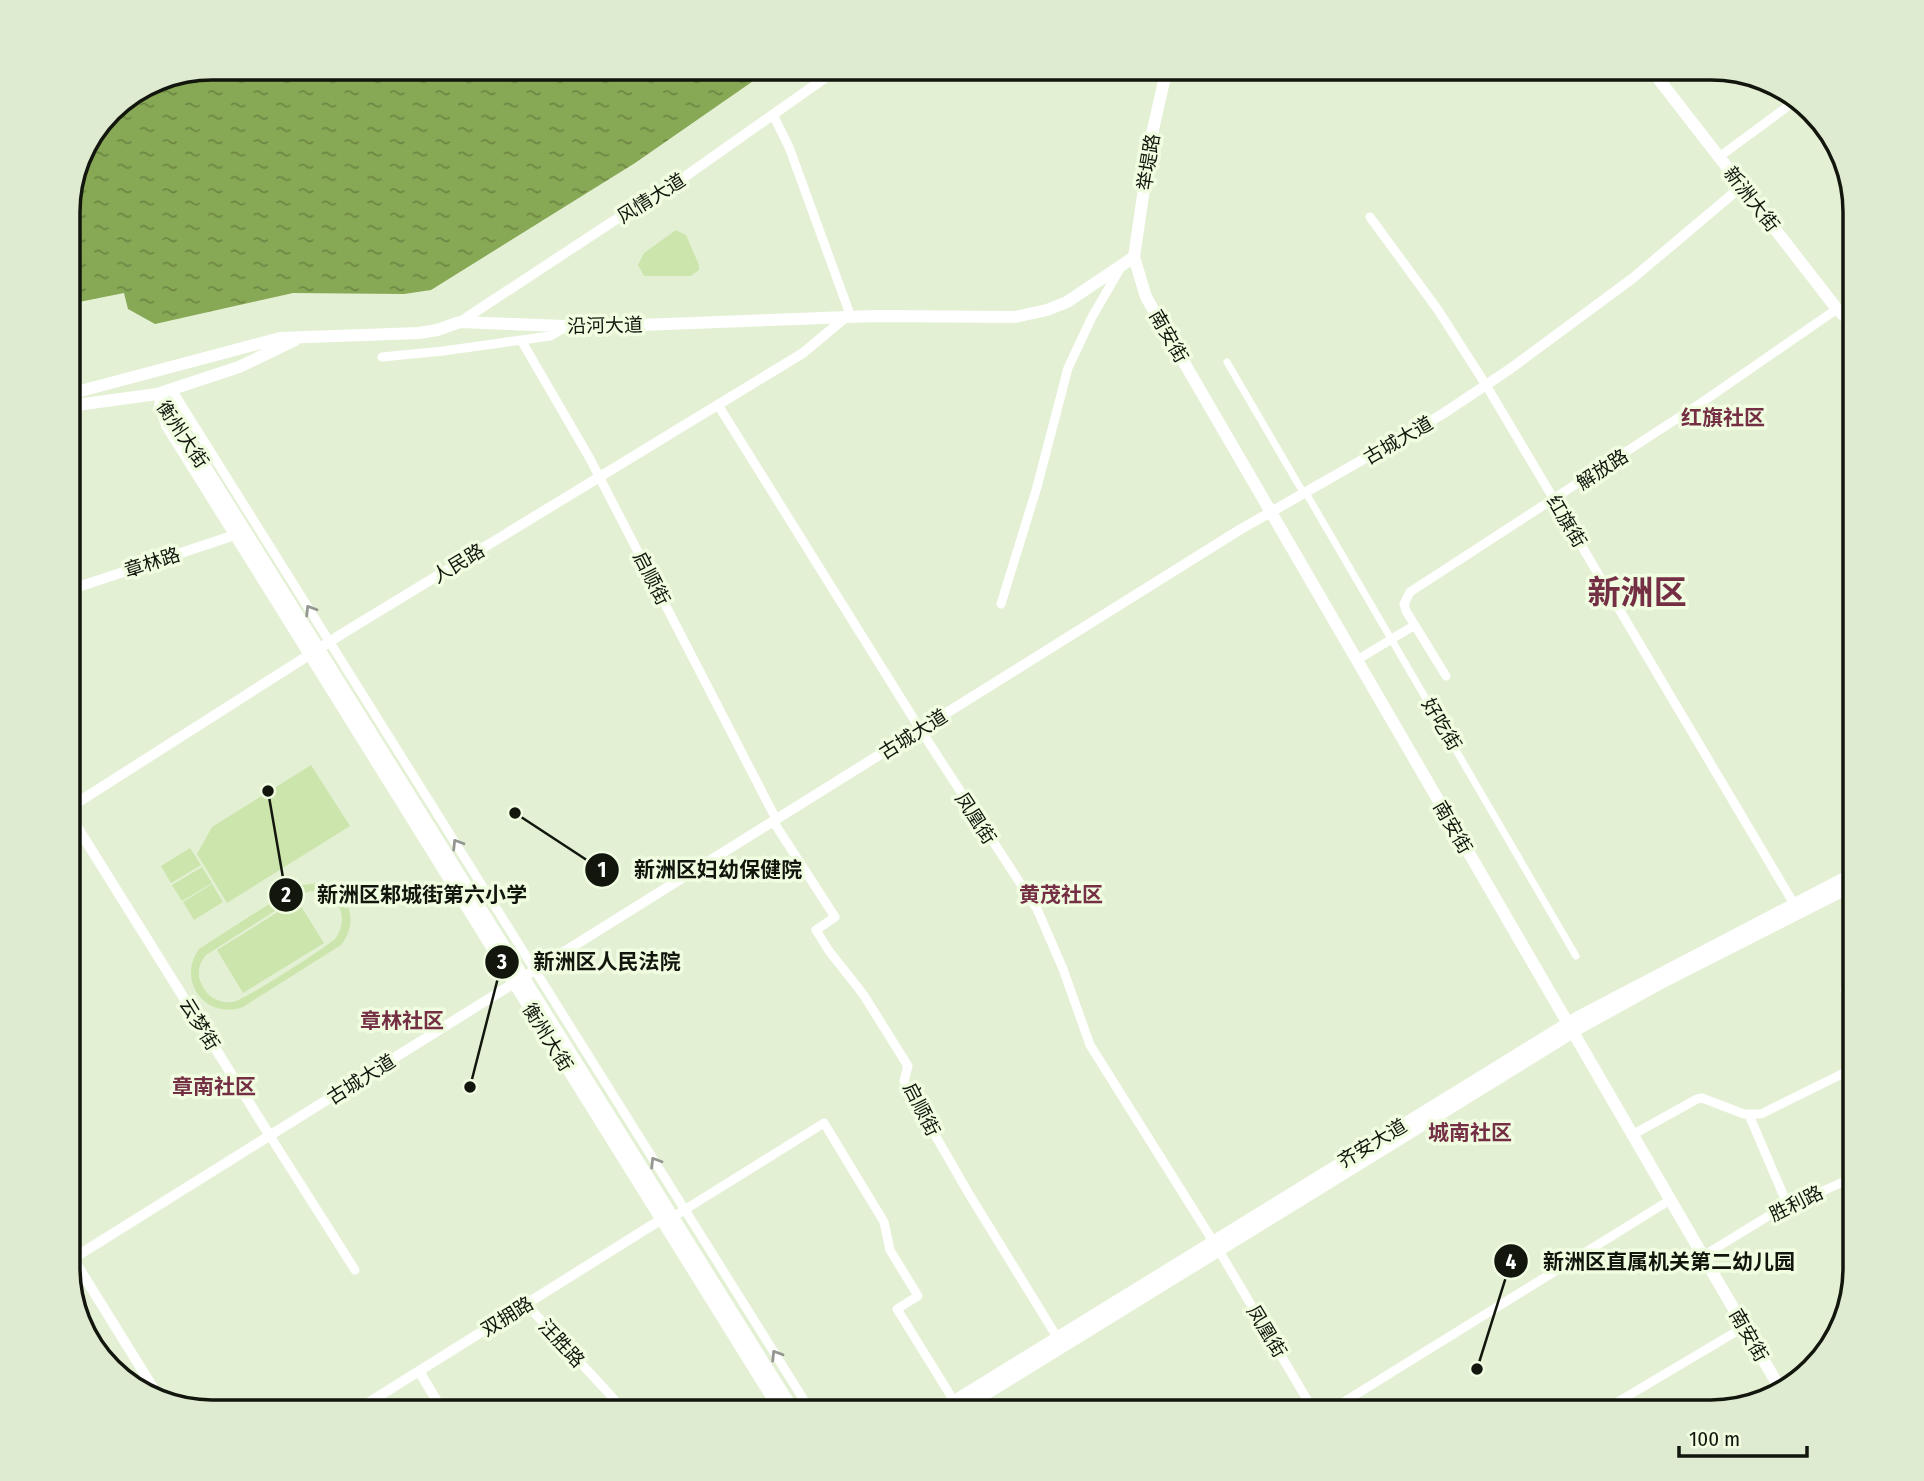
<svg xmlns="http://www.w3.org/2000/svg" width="1924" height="1481" font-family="'Fira Sans Condensed','Noto Sans SC',sans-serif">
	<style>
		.grass { fill: #cce5ac; fill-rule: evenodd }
		.water { fill: url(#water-ripples) }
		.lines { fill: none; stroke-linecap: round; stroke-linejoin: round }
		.pedestrian { stroke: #fff; stroke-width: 7 }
		.minor { stroke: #fff; stroke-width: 9 }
		.tertiary { stroke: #fff; stroke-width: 10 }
		.secondary { stroke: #fff; stroke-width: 12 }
		.oneway { stroke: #949692 }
		.labels { text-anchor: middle; stroke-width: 7; stroke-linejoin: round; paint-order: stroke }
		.street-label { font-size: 19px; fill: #12160d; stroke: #f0fde1 }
		.neighbourhood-label { font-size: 21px; font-weight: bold; fill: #752f45; stroke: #f0fde1 }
		.town-label { font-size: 33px; font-weight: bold; fill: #752f45; stroke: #f0fde1 }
		.rim { fill: none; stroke: #12160d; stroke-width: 3.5 }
		.leader { fill: none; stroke: #12160d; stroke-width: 2.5 }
		.callout-dot { fill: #12160d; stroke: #f0fde1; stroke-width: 2.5 }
		.mark-label { font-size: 21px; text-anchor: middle; font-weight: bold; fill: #fff }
		.callout-label { font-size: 21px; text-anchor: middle; font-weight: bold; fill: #12160d; stroke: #f0fde1; stroke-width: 7; stroke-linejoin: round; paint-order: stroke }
	</style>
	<defs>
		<pattern id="water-ripples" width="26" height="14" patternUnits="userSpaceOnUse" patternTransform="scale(1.75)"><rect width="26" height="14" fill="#87a854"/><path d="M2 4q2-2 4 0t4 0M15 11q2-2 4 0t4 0" fill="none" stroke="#6d8844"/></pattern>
	</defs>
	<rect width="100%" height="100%" fill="#e3f0d4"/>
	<!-- grass -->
	<path class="grass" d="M676 230 686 235 699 265V270L691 276H644L638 265 644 253Z
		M311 765 350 826 227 903 197 854 212 827Z
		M190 848 201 865 171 883 161 866Z
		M202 867 212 883 182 901 172 885Z
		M317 883C348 888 361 920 341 945L243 1007C206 1020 176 981 199 949L297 886ZM311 891C338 891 351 918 335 939 322 950 246 999 233 1002 220 1004 207 997 202 985 196 974 199 964 206 955L301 894Z
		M212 884 223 902 194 920 183 902Z
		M297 900 324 943 243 993 217 950Z"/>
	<!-- water -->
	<path class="water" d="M213 68H772L635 163 431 290 404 294 293 293 155 324 128 309 124 293 69 304V203L83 149 117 104 158 79Z"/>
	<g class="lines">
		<!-- pedestrian -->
		<path class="pedestrian" d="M1227 362 1304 494
			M1306 493 1576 956"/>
		<!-- minor -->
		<path class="minor" d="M773 115 789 147 851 317
			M1719 157 1795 101 1793 96
			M1370 217 1438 310 1486 385 1794 904
			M521 340 589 457 776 819
			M382 357 443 351 550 336 568 326
			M172 390 812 1413
			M718 405 920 729 1037 909 1063 969 1090 1045 1213 1241
			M1001 604 1037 487 1068 368 1092 317 1121 267
			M1357 660 1415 625
			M1446 676 1406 611 1404 604 1410 592 1701 403 1837 309
			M773 821 835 917 816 930 829 951 863 994 908 1066 904 1081 969 1194 1057 1337
			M1845 990 1856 1009
			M1749 1115 1788 1206
			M1632 1135 1697 1099 1702 1098 1744 1114H1761L1856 1067
			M270 1136 355 1270
			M673 1217 824 1123 884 1222 890 1250 918 1296 897 1309 954 1401
			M1218 1249 1315 1413
			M1703 1256 1770 1215 1856 1176
			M526 1304 627 1413
			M1326 1413 1670 1200
			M1599 1413 1744 1327"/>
		<!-- tertiary -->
		<path class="tertiary" d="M460 322 612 222 666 190 839 68
			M69 590 235 535
			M69 808 345 632 803 353 846 317
			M69 814 270 1136
			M69 1252 157 1394
			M69 1261 1241 529 1441 415 1510 369 1633 278 1742 186
			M419 1371 444 1413
			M352 1413 662 1219"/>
		<!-- secondary -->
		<path class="secondary" d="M1167 68 1152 134 1134 257 1146 297 1782 1392
			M1650 68 1837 309 1856 327
			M69 394 280 338 419 333 437 330 460 322 588 327 876 316 1015 317 1047 310 1067 302 1134 257
			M157 394 176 420 795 1413
			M160 405 167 425 782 1413
			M69 406 157 394 239 367 295 340
			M935 1413 1578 1017 1856 872
			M955 1413 1583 1026 1661 983 1856 884"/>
	</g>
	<!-- one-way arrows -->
	<defs><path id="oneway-chevron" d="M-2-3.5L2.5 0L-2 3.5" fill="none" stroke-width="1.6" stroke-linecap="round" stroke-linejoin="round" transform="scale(1.75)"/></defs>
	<g class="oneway">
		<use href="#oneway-chevron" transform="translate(310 610) rotate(-122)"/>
		<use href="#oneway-chevron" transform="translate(457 844) rotate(-122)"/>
		<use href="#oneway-chevron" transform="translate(655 1162) rotate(-122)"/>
		<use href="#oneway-chevron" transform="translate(776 1355) rotate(-122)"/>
	</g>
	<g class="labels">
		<!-- street labels -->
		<g class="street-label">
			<text transform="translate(1148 162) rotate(-81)" y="7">举堤路</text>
			<text transform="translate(651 198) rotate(-32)" y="7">风情大道</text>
			<text transform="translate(1752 199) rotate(52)" y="7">新洲大街</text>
			<text transform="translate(605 325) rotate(-1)" y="7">沿河大道</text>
			<text transform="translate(1169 336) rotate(60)" y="7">南安街</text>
			<text transform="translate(183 434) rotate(56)" y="7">衡州大街</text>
			<text transform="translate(1398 440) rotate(-30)" y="7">古城大道</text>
			<text transform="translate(1602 469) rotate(-33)" y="7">解放路</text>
			<text transform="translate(1567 521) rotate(59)" y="7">红旗街</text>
			<text transform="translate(152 562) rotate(-18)" y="7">章林路</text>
			<text transform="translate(458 563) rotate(-31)" y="7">人民路</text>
			<text transform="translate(652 578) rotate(63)" y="7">启顺街</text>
			<text transform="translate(1442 724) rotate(59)" y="7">好吃街</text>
			<text transform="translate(913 734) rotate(-32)" y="7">古城大道</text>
			<text transform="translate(976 818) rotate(57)" y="7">凤凰街</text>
			<text transform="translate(1453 827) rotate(60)" y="7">南安街</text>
			<text transform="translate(200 1024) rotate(58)" y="7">云梦街</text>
			<text transform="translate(548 1037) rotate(58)" y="7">衡州大街</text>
			<text transform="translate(361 1079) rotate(-32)" y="7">古城大道</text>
			<text transform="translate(922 1109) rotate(63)" y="7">启顺街</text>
			<text transform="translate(1372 1143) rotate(-31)" y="7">齐安大道</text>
			<text transform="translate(1796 1203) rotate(-26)" y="7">胜利路</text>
			<text transform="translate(507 1316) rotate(-32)" y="7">双拥路</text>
			<text transform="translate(1267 1331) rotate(59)" y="7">凤凰街</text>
			<text transform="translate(1749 1335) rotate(60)" y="7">南安街</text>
			<text transform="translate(562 1343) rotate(47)" y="7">汪胜路</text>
		</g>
		<!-- neighbourhood labels -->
		<g class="neighbourhood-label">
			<text x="1723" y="425">红旗社区</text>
			<text x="1061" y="902">黄茂社区</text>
			<text x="402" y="1028">章林社区</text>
			<text x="214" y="1094">章南社区</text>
			<text x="1470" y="1140">城南社区</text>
		</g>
		<!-- town labels -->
		<g class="town-label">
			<text x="1637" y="604">新洲区</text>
		</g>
	</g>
	<!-- crop -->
	<path d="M0 0H1924V1481H0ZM212 80H1711A132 132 0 0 1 1843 212V1268A132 132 0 0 1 1711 1400H212A132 132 0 0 1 80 1268V212A132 132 0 0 1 212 80Z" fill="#deebd0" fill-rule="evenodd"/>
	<path class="rim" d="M212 80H1711A132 132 0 0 1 1843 212V1268A132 132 0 0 1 1711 1400H212A132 132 0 0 1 80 1268V212A132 132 0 0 1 212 80Z"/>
	<!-- callouts -->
	<path class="leader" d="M515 813L602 870M268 791L286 895M470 1087L502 962M1477 1369L1511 1261"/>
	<g class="callout-dot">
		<circle cx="515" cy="813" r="7"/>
		<circle cx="268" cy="791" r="7"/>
		<circle cx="470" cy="1087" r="7"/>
		<circle cx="1477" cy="1369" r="7"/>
		<circle cx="602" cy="870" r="18"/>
		<circle cx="286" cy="895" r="18"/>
		<circle cx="502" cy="962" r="18"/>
		<circle cx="1511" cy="1261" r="18"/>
	</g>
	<g class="mark-label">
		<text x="602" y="877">1</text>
		<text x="286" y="902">2</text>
		<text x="502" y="969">3</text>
		<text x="1511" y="1269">4</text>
	</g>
	<g class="callout-label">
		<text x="718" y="877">新洲区妇幼保健院</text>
		<text x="422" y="902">新洲区邾城街第六小学</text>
		<text x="607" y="969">新洲区人民法院</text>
		<text x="1669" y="1269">新洲区直属机关第二幼儿园</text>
	</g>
	<!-- scale -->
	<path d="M1679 1446v10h128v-10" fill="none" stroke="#12160d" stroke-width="3.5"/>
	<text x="1689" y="1446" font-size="21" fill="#12160d" stroke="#f0fde1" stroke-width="5" paint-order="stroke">100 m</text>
</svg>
